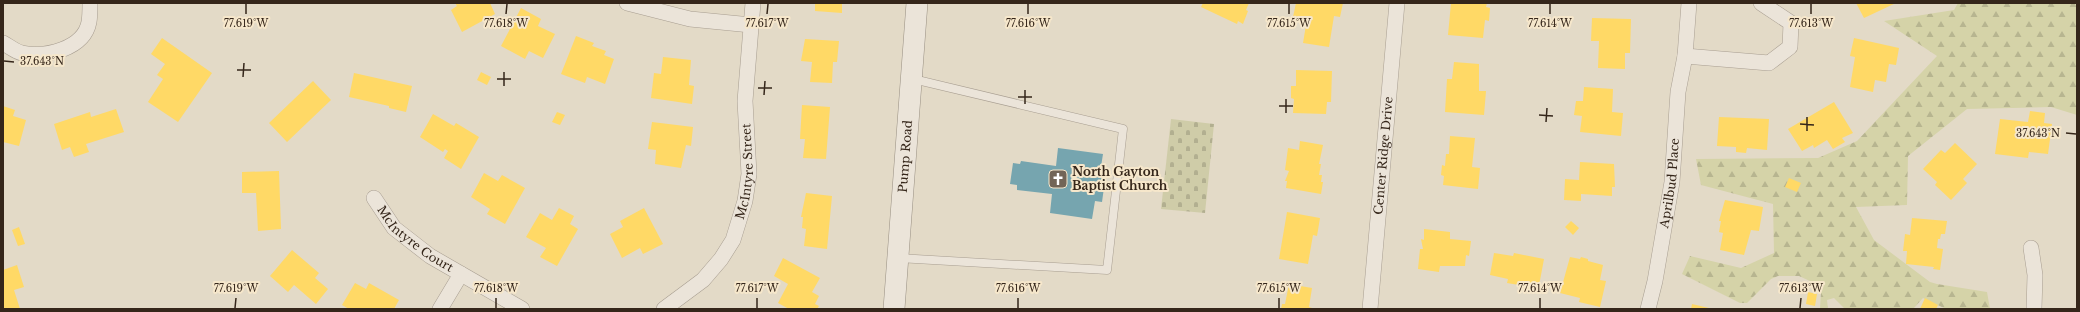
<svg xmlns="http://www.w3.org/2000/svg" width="2080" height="312" font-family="'Libre Baskerville',serif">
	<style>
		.forest { fill: url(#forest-firs) }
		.cemetery { fill: url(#cemetery-stones) }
		.homes { fill: #ffd966 }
		.public { fill: #76a5af }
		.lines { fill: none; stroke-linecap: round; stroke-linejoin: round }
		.lane-casing { stroke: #a89e91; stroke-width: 9 }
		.street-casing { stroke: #a89e91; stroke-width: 16 }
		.secondary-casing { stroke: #978e81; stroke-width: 22 }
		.lane { stroke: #ebe4d9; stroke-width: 8 }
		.street { stroke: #ebe4d9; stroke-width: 15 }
		.secondary { stroke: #ebe4d9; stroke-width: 21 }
		.ticks { fill: none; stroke: #35261a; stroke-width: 1.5 }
		.labels { text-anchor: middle; stroke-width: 4; stroke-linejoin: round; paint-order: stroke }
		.street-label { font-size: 12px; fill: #35261a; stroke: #f6e7cb }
		.poi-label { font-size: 12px; font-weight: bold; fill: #35261a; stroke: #f6e7cb; text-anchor: start }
		.ticks-label { font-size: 10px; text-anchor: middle; fill: #35261a; stroke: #f6e7cb; stroke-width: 4; stroke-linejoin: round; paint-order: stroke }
	</style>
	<defs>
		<pattern id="forest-firs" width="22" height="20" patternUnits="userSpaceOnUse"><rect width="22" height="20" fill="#d5d3a8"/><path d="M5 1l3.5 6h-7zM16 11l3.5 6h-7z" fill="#b7b590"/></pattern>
		<pattern id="cemetery-stones" width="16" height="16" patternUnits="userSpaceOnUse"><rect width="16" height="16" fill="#cfcca8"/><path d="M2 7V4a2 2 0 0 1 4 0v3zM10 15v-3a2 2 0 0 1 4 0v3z" fill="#b2af90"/></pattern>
	</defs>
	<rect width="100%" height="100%" fill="#e3dac7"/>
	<!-- forest -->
	<path class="forest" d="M1958 3H2077V115L2051 107 1967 109 1908 156 1907 205 1856 207 1874 240 1930 282 1937 284 1987 292 1990 309H1946L1923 298 1913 309H1845L1834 298 1827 300 1828 309H1820L1821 292 1812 282 1799 276H1778L1771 279 1747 303H1740L1682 274 1690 256 1741 268 1774 253 1773 204 1701 185 1696 159 1818 158 1857 141 1937 56 1884 21 1954 10Z"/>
	<!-- cemetery -->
	<path class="cemetery" d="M1171 119 1214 124 1205 213 1161 209Z"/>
	<!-- homes -->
	<path class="homes" d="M455 3H490L495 14 462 32 451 10 457 6Z
		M815 3H842V13L815 11Z
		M1203 3H1249L1246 10 1248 11 1243 24 1238 21 1237 24 1201 7Z
		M1296 3H1343L1340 17 1334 16 1329 47 1303 43 1307 19 1293 17Z
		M1451 3H1487L1486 7 1490 8 1489 21 1485 20 1483 38 1448 35Z
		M1856 3H1896L1864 18Z
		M521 8 541 19 538 26 555 34 543 58 529 51 525 59 501 46Z
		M1592 18 1631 19 1630 53H1625V69L1598 68 1599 41H1591Z
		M576 36 594 43 592 46 606 51 604 55 614 59 605 84 587 77 585 83 561 74Z
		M162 38 212 73 178 122 148 102 163 79 157 75 165 64 151 54Z
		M1854 38 1899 48 1896 65 1889 64 1886 82 1875 80 1873 92 1850 87 1855 57 1850 56Z
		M805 39 839 41 837 62H833L832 83 810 82 812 62 801 61Z
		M663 57 691 60 689 85 694 86 692 104 651 98 654 73 661 74Z
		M1454 62 1479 64V91H1486L1484 115 1445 112 1447 79H1452Z
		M1296 70 1332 71 1331 102H1327L1326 114 1293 113 1294 99 1291 98V86H1296Z
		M481 72 491 77 487 85 477 80Z
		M354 73 412 86 406 112 389 108V106L349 97Z
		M313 81 331 100 287 142 269 123Z
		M1584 87 1613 89 1612 112 1623 113 1621 136 1580 132 1582 116 1574 115 1576 101H1583Z
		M1834 102 1853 133 1842 138 1845 142 1833 149 1827 140 1814 148 1813 145 1802 151 1788 129Z
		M802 105 830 107 826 159 803 158 805 139H800Z
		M3 106 15 110 13 116 26 120 19 146 3 142Z
		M116 109 124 132 86 144 89 152 74 157 70 147 62 150 54 124 90 112 91 117Z
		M2030 111 2045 113 2044 123 2052 124 2048 154 2029 152 2028 158 1995 154 2000 119 2028 122Z
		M557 112 565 115 560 125 552 122Z
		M433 114 454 126 456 123 479 137 461 169 444 158 448 151 445 149 443 152 420 137Z
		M1719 117 1769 119 1767 150 1747 148 1746 153 1736 152V147L1717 146Z
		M652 122 693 127 691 146 686 145 681 168 655 164 656 150 648 149Z
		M1450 136 1475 138 1472 167 1480 168 1478 189 1443 185 1444 176 1441 175 1442 165 1445 166 1446 154H1449Z
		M1300 141 1323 145 1319 164H1321L1319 175H1322L1321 182H1323L1321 194 1286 188 1287 181H1285L1289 171 1285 170 1288 148 1299 150Z
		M1955 143 1977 164 1963 179 1967 183 1951 200 1935 185 1937 182 1923 169 1941 150 1945 153Z
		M1580 162 1614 164 1615 187H1612V196L1581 194V201L1564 200 1565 179 1579 180Z
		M279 171 281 229 258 231 256 193H242V172Z
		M484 173 498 181 502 175 525 188 505 224 487 214 490 209 471 197Z
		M1789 178 1801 183 1797 192 1785 187Z
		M806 193 832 196 827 249 804 246 806 229 802 228 803 217H801Z
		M1725 200 1763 207 1759 231 1751 230 1744 255 1720 250 1723 233 1719 232 1721 221H1719Z
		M559 208 574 216 570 224 578 229 557 266 540 257 546 248 526 237 540 213 552 220Z
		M644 208 663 244 643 254 640 248 622 258 610 234 623 227 620 221Z
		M1287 212 1320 218 1317 236 1313 235 1308 264 1279 259Z
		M1912 218 1947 221 1945 234H1941L1940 239H1938L1937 248 1943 249 1940 270 1933 269 1934 267 1906 264 1907 251H1903L1905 234 1910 235Z
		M1571 221 1579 228 1573 235 1565 227Z
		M19 227 25 244 18 246 12 230Z
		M1424 229 1450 232V239L1471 241 1469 256 1466 255 1465 266H1440L1439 272 1418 269 1420 249H1423L1421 239 1424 240Z
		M292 250 319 273 315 278 328 289 316 304 294 285 288 292 270 276Z
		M1494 253 1513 256 1514 253 1544 259 1538 291 1518 287 1519 285 1507 283 1508 279 1490 275Z
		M1570 257 1580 259 1581 257 1588 259V261L1603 265 1600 280 1606 281 1600 307 1579 302 1580 298 1560 293Z
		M783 258 820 278 812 292 819 296 815 304 819 306 817 309H789L778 303 788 284 774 276Z
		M17 265 24 287 14 290 20 309H3V270Z
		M355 283 366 289 369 283 399 300 394 309H349L342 305Z
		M1289 284 1312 288 1309 307 1315 309H1281L1282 304H1285Z
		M1808 292 1817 294 1815 306 1806 304Z
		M1925 298 1938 305 1936 309H1920Z
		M1692 304 1709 308V309H1691Z"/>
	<!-- public -->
	<path class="public" d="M1058 148 1103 154 1100 173H1106L1102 202 1095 201 1092 219 1050 213 1052 194 1017 190V185L1010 184 1013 163 1020 164 1021 161 1056 166Z"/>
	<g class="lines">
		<defs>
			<path id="lane" d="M898 258 1107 270 1123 129 913 79"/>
			<g id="street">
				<path d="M627 3 690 19 751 25"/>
				<path d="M3 43C9 46 16 52 22 53 45 58 84 49 89 22 90 16 90 9 90 3"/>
				<path d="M1685 56 1769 63 1790 47 1791 23 1761 3"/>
				<path id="s1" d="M374 198 394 228 430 256 522 309"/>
				<path d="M2031 248 2035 275 2034 309"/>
				<path d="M440 309 461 274"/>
				<path id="s2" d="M664 309 703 280 721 259 733 240 745 201 749 174 745 101 753 3"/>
				<path id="s3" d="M1370 309 1397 3"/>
				<path id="s4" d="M1648 309 1655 281 1672 182 1678 92 1685 56 1689 3"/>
			</g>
			<g id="secondary">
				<path id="s5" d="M894 309 917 3"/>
			</g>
		</defs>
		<!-- lane casing -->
		<use href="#lane" class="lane-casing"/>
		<!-- street casing -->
		<use href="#street" class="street-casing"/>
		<!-- secondary casing -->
		<use href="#secondary" class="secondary-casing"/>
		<!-- lane -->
		<use href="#lane" class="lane"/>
		<!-- street -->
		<use href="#street" class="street"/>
		<!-- secondary -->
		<use href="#secondary" class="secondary"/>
	</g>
	<!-- ticks -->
	<path class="ticks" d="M246 14V4M506 14 507 4M767 14 768 4M1028 14V4M1289 14V4M1550 14V4M1811 14V4M4 61 14 62M237 70H251M243 77 244 63M497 79H511M504 86V72M758 88H772M764 95 765 81M1018 97H1032M1025 104V90M1279 106H1293M1286 113V99M1539 115 1553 116M1546 122 1547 108M1800 124 1814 125M1807 131V117M2066 133 2076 134M235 308 236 298M496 308V298M757 308V298M1018 308V298M1279 308V298M1540 308V298M1800 308 1801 298"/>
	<!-- icons -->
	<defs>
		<symbol id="church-square" viewBox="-11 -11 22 22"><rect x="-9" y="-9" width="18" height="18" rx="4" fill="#726557" stroke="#f6e7cb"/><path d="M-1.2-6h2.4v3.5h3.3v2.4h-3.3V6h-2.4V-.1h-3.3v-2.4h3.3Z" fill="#fff"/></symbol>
	</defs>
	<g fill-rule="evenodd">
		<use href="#church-square" x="1047" y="168" width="22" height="22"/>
	</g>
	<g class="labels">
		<!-- street labels -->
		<g class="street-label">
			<text dy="4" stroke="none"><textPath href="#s5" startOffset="153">Pump Road</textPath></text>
			<text dy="4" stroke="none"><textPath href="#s3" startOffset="154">Center Ridge Drive</textPath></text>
			<text dy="4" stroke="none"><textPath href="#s2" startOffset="169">McIntyre Street</textPath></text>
			<text dy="4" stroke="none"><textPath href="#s4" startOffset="128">Aprilbud Place</textPath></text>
			<text dy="4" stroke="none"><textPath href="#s1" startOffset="59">McIntyre Court</textPath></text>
		</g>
		<!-- poi labels -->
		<g class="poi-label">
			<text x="1072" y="176">North Gayton<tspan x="1072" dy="14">Baptist Church</tspan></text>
		</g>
	</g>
	<g class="ticks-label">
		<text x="246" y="27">77.619°W</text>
		<text x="506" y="27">77.618°W</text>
		<text x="767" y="27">77.617°W</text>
		<text x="1028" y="27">77.616°W</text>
		<text x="1289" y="27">77.615°W</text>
		<text x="1550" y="27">77.614°W</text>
		<text x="1811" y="27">77.613°W</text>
		<text x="42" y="65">37.643°N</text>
		<text x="2038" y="137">37.643°N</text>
		<text x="236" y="292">77.619°W</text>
		<text x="496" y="292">77.618°W</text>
		<text x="757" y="292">77.617°W</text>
		<text x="1018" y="292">77.616°W</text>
		<text x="1279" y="292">77.615°W</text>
		<text x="1540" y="292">77.614°W</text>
		<text x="1801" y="292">77.613°W</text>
	</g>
	<!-- border -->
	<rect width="2080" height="312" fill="none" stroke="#35261a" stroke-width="8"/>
</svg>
